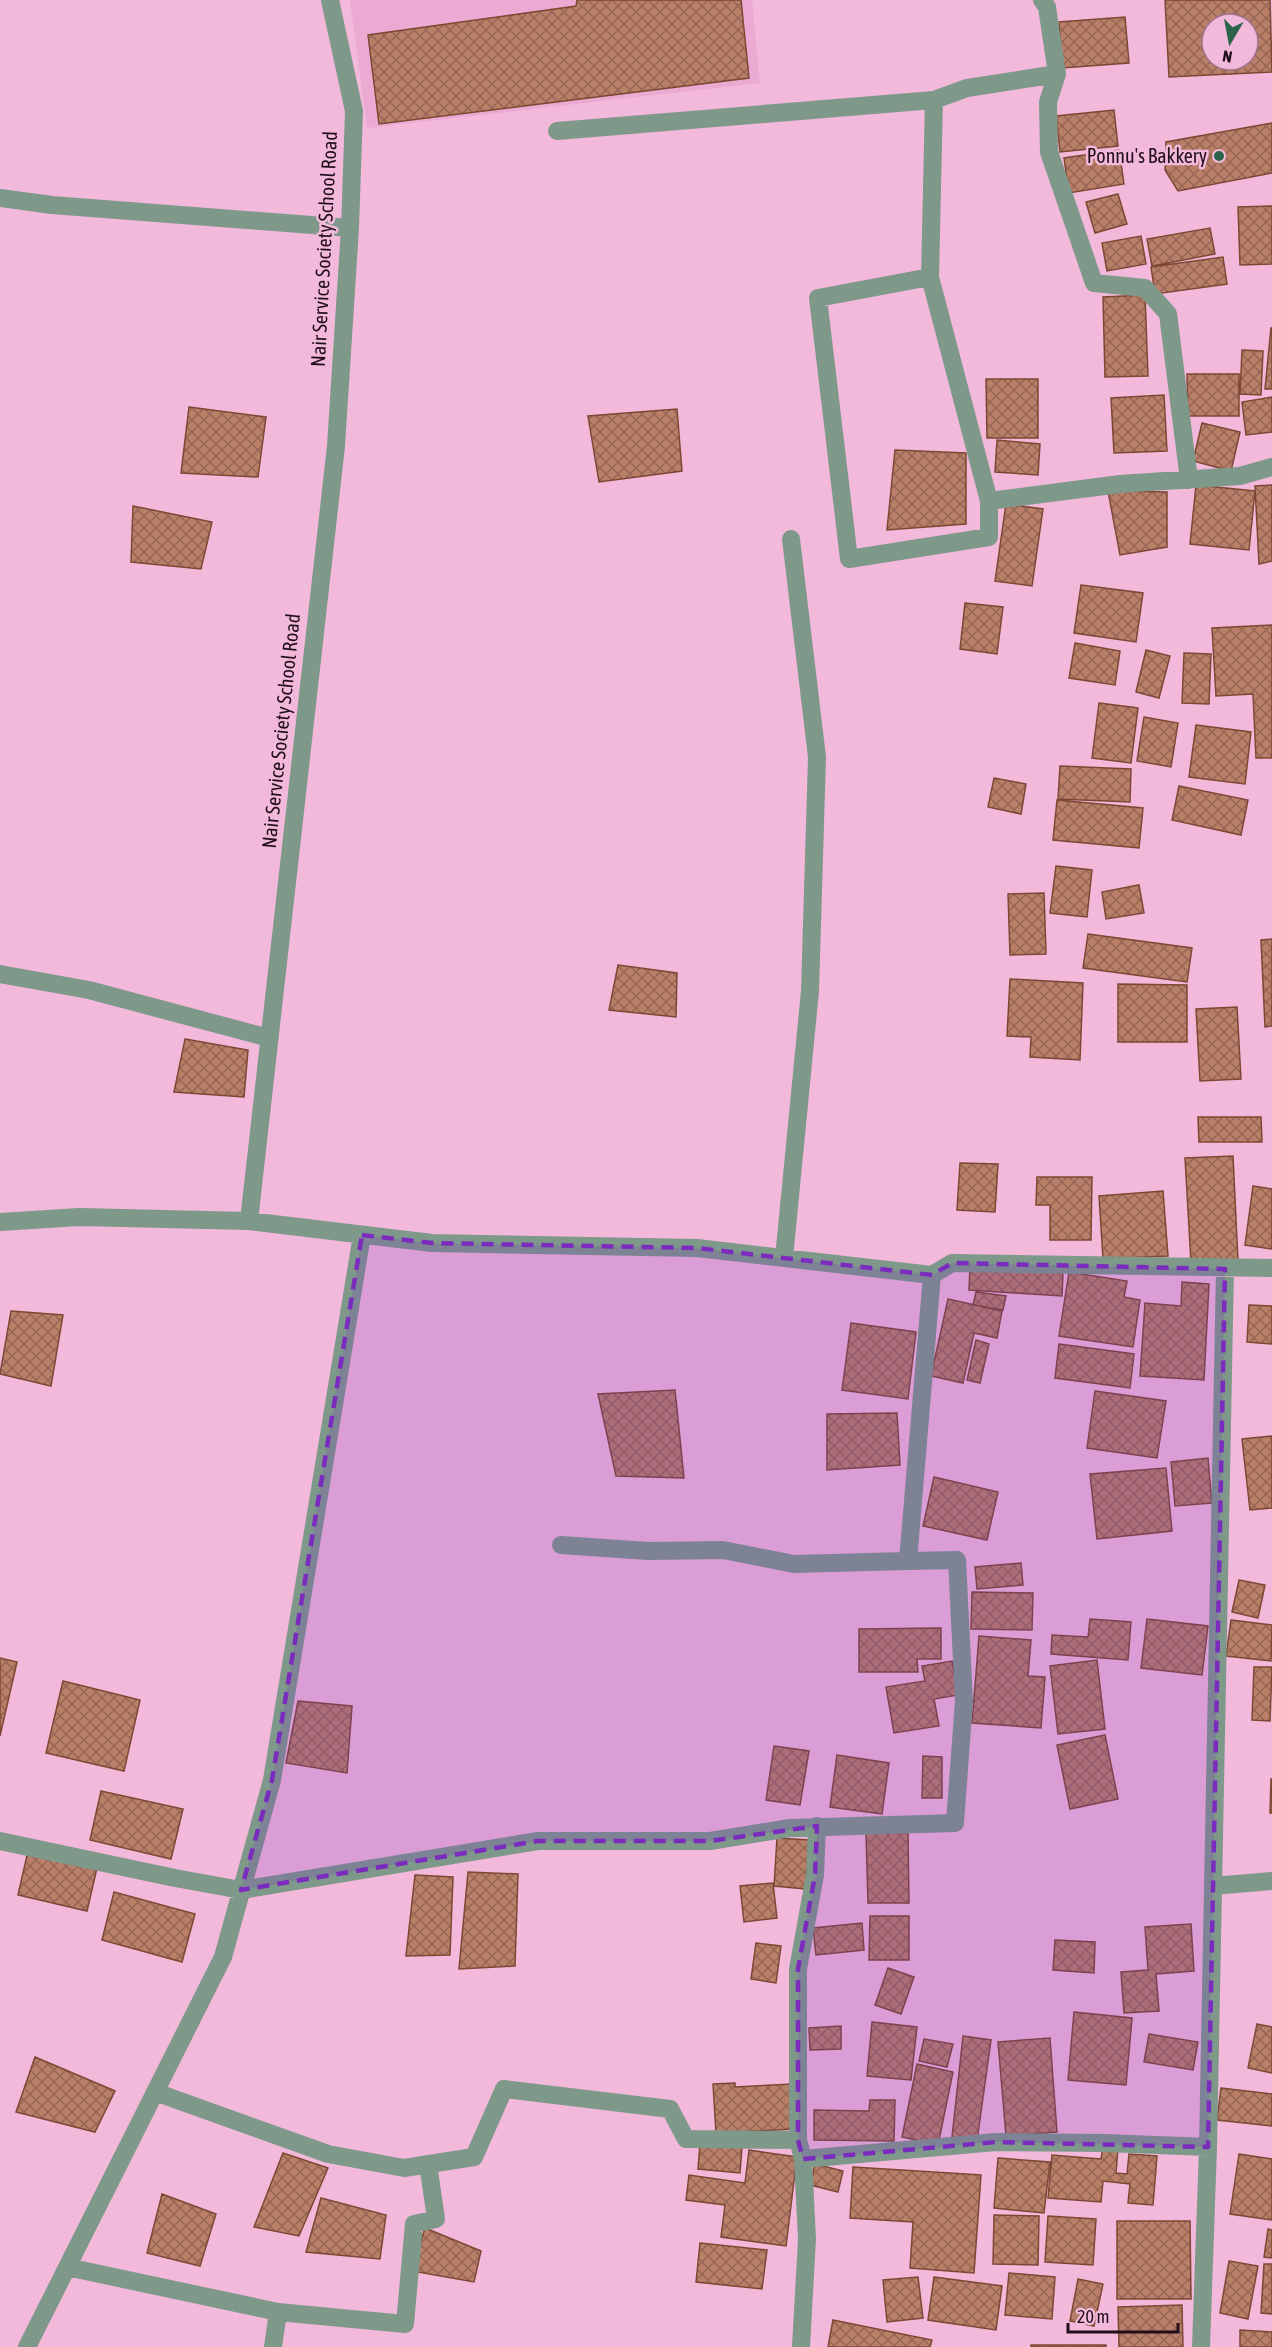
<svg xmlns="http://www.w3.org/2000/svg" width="1272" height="2347" font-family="'Asap Condensed',sans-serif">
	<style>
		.built { fill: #eaaad1 }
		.building { fill: url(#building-cross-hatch); stroke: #7d4833; stroke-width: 1.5; fill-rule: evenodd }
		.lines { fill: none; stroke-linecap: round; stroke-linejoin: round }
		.minor { stroke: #7e988a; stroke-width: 18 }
		.marked { fill: #7b2cbf; fill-opacity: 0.2; stroke: #7b2cbf; stroke-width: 4.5; stroke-dasharray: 12 8; stroke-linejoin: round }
		.poi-dot { fill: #2b624a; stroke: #f2b9db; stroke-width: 2 }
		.labels { text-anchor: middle; stroke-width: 5; stroke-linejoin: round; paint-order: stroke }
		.poi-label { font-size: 20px; fill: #230f1c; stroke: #f2b9db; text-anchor: end }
		.street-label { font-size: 20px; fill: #230f1c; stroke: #f2b9db }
	</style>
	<defs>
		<pattern id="building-cross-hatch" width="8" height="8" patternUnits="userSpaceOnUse" patternTransform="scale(1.5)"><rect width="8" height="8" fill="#b97f68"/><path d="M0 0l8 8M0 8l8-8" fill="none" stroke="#966655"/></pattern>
	</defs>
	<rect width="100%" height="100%" fill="#f2b9db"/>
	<!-- built -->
	<path class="built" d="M350 0H752L760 83 367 128Z"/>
	<!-- building -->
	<path class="building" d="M577 0H741L749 78 379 124 368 35 576 6Z
		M1165 0H1270L1272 72 1169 77ZM1212 24H1248V60H1212Z
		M1125 17 1129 63 1062 68 1059 22Z
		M1114 110 1118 146 1060 152 1056 116Z
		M1272 123V173L1178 191 1165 170 1166 142Z
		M1119 150 1124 184 1069 193 1064 158Z
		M1118 194 1127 224 1095 233 1086 202Z
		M1272 206V264L1240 265 1238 207Z
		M1210 228 1215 254 1152 266 1147 239Z
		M1141 236 1146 264 1107 271 1102 243Z
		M1223 257 1227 284 1155 294 1151 267Z
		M1145 295 1148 376 1105 377 1103 297Z
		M1271 328H1272V389H1265Z
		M1242 350 1263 351 1261 395 1240 394Z
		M1187 374H1239V416H1188Z
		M986 379H1038V438H987Z
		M1164 395 1167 451 1114 453 1111 398Z
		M1272 397V432L1246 435 1242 402Z
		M189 407 266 417 258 477 181 473Z
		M677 409 682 471 599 482 588 416Z
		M1202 423 1240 432 1231 471 1193 461Z
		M997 440 1040 444 1038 475 995 472Z
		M895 450 966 453V524L887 530Z
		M1196 485 1255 491 1249 550 1190 544Z
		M1272 485V561L1259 564 1255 486Z
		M1108 491 1167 492V547L1120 555Z
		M1006 504 1043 509 1032 586 995 581Z
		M133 506 212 522 201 569 131 562Z
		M1081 585 1143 593 1136 642 1074 633Z
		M965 603 1003 607 997 654 960 649Z
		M1272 625V758H1256L1253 694 1216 696 1212 628Z
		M1075 643 1120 651 1115 685 1069 678Z
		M1146 650 1170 656 1159 698 1136 692Z
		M1184 653 1211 654 1209 704 1182 703Z
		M1099 703 1138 708 1131 763 1092 758Z
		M1144 717 1178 723 1171 767 1137 761Z
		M1196 725 1251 732 1245 784 1189 777Z
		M1060 766 1131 769 1130 802 1058 799Z
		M994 778 1026 784 1021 814 988 807Z
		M1179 786 1248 800 1241 835 1172 820Z
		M1057 800 1143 808 1139 848 1053 840Z
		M1056 866 1092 870 1087 917 1050 913Z
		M1139 885 1144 913 1106 919 1102 892Z
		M1044 893 1046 954 1010 955 1008 894Z
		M1088 934 1192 948 1187 982 1083 968Z
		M1272 939V1026L1265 1027 1261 940Z
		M618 965 677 973 676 1017 609 1010Z
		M1010 979 1083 983 1080 1060 1030 1057 1031 1037 1007 1036Z
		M1118 984 1187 985V1042H1118Z
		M1237 1007 1241 1079 1200 1081 1196 1009Z
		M185 1039 248 1050 244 1097 174 1092Z
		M1198 1117H1261L1262 1142H1199Z
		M1233 1156 1238 1261 1191 1263 1185 1158Z
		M960 1163 998 1164 995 1212 957 1210Z
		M1037 1177H1092L1091 1240H1050V1205H1036Z
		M1253 1186 1272 1189V1249L1245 1245Z
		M1163 1191 1168 1256 1103 1259 1099 1196Z
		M970 1267 1063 1273 1062 1296 969 1290Z
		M1069 1272 1127 1281 1124 1297 1140 1300 1133 1347 1059 1336Z
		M1182 1282 1209 1284 1204 1380 1140 1376 1145 1303 1181 1306Z
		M976 1292 1006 1296 1003 1310 973 1305Z
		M948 1299 1002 1311 997 1338 974 1333 963 1383 931 1376Z
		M1249 1305 1272 1306V1344L1247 1342Z
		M11 1311 63 1315 51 1386 0 1374Z
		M851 1323 916 1332 908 1399 842 1390Z
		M976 1340 989 1344 980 1383 967 1380Z
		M1059 1344 1134 1354 1130 1388 1055 1378Z
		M675 1390 684 1478 616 1476 598 1394Z
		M1095 1391 1166 1401 1157 1458 1087 1448Z
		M897 1413 900 1465 827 1470V1414Z
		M1272 1436V1508L1250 1510 1242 1439Z
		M1208 1458 1212 1503 1175 1506 1171 1462Z
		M1166 1468 1172 1531 1097 1539 1090 1474Z
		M934 1477 998 1492 987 1540 923 1526Z
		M1021 1563 1023 1585 977 1589 975 1567Z
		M1239 1580 1265 1585 1258 1618 1232 1612Z
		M972 1592 1033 1593 1032 1630 971 1629Z
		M1090 1619 1131 1622 1128 1660 1051 1654 1052 1635 1088 1637Z
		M1147 1619 1208 1626 1202 1675 1141 1668Z
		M1231 1620 1272 1625 1271 1661 1226 1656Z
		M941 1628V1659H917L918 1672H859V1629Z
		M979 1636 1031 1640 1028 1676 1045 1677 1041 1728 972 1723Z
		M0 1658 17 1662 0 1736Z
		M1097 1660 1105 1729 1058 1734 1050 1666Z
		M952 1661 958 1695 934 1699 939 1726 894 1733 886 1687 925 1681 922 1666Z
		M1254 1667H1272L1270 1721 1252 1720Z
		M63 1681 140 1700 124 1771 46 1753Z
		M298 1701 352 1706 347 1773 286 1763Z
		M1105 1735 1118 1799 1070 1809 1057 1745Z
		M774 1746 809 1751 800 1805 766 1800Z
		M837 1755 889 1763 882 1814 830 1807Z
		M923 1756 942 1757V1798H922Z
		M1271 1779H1272V1813H1270Z
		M101 1791 183 1809 171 1859 90 1840Z
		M866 1833H908L909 1903H868Z
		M777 1838 810 1840 805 1889 774 1886Z
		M28 1851 97 1868 87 1911 18 1895Z
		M468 1872 518 1874 515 1966 459 1969Z
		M415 1875 453 1877 450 1955 406 1956Z
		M773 1883 777 1918 744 1922 740 1886Z
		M114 1892 195 1914 182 1962 102 1940Z
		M870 1916H909V1960H869Z
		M862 1923 864 1950 816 1955 813 1928Z
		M1191 1924 1194 1971 1156 1974 1159 2011 1124 2013 1121 1972 1148 1970 1145 1927Z
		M1055 1940 1095 1942 1094 1973 1053 1970Z
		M756 1943 781 1946 776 1983 751 1979Z
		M888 1968 914 1977 901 2014 875 2005Z
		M1074 2012 1132 2018 1126 2085 1068 2080Z
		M872 2022 917 2027 911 2080 867 2076Z
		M1257 2024 1272 2027V2073L1248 2068Z
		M841 2026V2049L810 2050 809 2028Z
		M1149 2034 1198 2042 1193 2070 1144 2062Z
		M963 2036 991 2040 977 2141 952 2137Z
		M1050 2038 1057 2132 1006 2136 998 2042Z
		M924 2039 953 2044 947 2067 919 2061Z
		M35 2057 115 2091 95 2132 16 2112Z
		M917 2064 953 2072 938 2145 902 2137Z
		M735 2083V2087L792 2084 794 2129 716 2133 713 2084Z
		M1221 2088 1272 2094V2126L1217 2120Z
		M870 2100H895L894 2141 814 2140V2110L869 2111Z
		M700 2143 742 2147 740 2173 698 2169Z
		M1103 2147 1118 2148 1116 2173 1127 2174 1129 2154 1157 2156 1153 2205 1128 2203 1130 2184 1103 2181 1101 2202 1048 2198 1052 2155 1101 2159Z
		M749 2150 797 2157 786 2246 721 2237 725 2205 686 2200 689 2175 745 2183Z
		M283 2153 328 2168 299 2236 254 2227Z
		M1239 2154 1272 2159V2220L1230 2214Z
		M998 2158 1050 2162 1044 2213 994 2208Z
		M815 2164 843 2171 838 2192 810 2185Z
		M853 2167 981 2175 974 2273 910 2268 913 2222 850 2218Z
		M162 2194 216 2214 200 2266 147 2253Z
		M321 2198 386 2215 380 2259 306 2252Z
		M994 2215 1039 2216 1038 2265 993 2264Z
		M1048 2216 1096 2219 1093 2265 1045 2262Z
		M1117 2221H1190L1191 2299H1117Z
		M425 2228 481 2251 474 2282 412 2271Z
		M1268 2229 1272 2230V2258L1264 2257Z
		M700 2243 767 2250 762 2289 696 2282Z
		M1229 2261 1258 2266 1248 2319 1220 2313Z
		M1264 2264H1272V2314L1261 2313Z
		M1009 2273 1055 2277 1052 2319 1005 2315Z
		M918 2277 923 2318 887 2322 883 2280Z
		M934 2277 1002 2286 996 2330 928 2320Z
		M1078 2279 1103 2284 1094 2326 1070 2321Z
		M1182 2305 1183 2347H1119L1118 2307Z
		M833 2320 932 2340 930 2347H828Z
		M1240 2330 1272 2332V2347H1240Z
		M1031 2345H1106V2347H1031Z"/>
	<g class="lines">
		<!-- minor -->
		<path class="minor" d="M1042 0 1047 7 1057 74 1048 102 1049 152 1094 283 1145 288 1168 314 1189 480
			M934 100 967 88 1057 74
			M557 131 934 100 930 277 989 501 1120 484 1240 476 1272 467
			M0 198 52 205 350 228
			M930 277 818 298 849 559 989 537V501
			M0 974 89 990 269 1038
			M249 1221 432 1243 697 1248 932 1275 952 1263 1272 1268
			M0 1222 79 1217 249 1221 336 446 350 228 354 111 330 0
			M784 1258 810 991 817 757 791 539
			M561 1545 648 1551 723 1550 794 1564 908 1561
			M0 1841 175 1878 241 1890 538 1841H710L790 1828 955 1823 964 1701 957 1560 908 1561 932 1275
			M1213 1886 1272 1881
			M155 2092 328 2154 404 2168 474 2157 504 2089 670 2109 686 2139 798 2140 803 2159 996 2142 1105 2143 1208 2147
			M798 2140V1969L815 1875 817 1826
			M67 2267 278 2312 273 2347
			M278 2312 405 2324 414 2224 436 2219 428 2164
			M27 2347 223 1957 272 1780 362 1235
			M801 2347 807 2239 803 2159
			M1201 2347 1208 2147 1225 1269"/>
	</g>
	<!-- marked area -->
	<path class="marked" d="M362 1235 432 1243 697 1248 932 1275 952 1263 1225 1269 1208 2147 996 2142 803 2159 798 2140V1969L815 1875 817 1826 710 1841H538L241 1890 272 1780Z"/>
	<!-- markers -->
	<circle class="poi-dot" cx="1219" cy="156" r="6"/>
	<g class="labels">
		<!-- poi labels -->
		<g class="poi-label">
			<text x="1207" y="163">Ponnu's Bakkery</text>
		</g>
		<!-- street labels -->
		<g class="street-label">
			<text transform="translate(324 249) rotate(-87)" y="7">Nair Service Society School Road</text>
			<text transform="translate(281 731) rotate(-84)" y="7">Nair Service Society School Road</text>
		</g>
	</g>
	<!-- north arrow -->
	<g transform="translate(1230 42) rotate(190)"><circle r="28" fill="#f2b9db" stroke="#9f758f" stroke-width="1.5"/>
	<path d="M0-4.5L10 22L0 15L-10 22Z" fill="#2b624a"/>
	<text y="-9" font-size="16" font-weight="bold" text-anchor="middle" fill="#230f1c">N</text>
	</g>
	<!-- scale -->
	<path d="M1068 2323v9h110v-9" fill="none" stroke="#230f1c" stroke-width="3"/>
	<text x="1077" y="2323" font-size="18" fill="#230f1c" stroke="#f2b9db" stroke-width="4.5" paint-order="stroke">20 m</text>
</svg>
